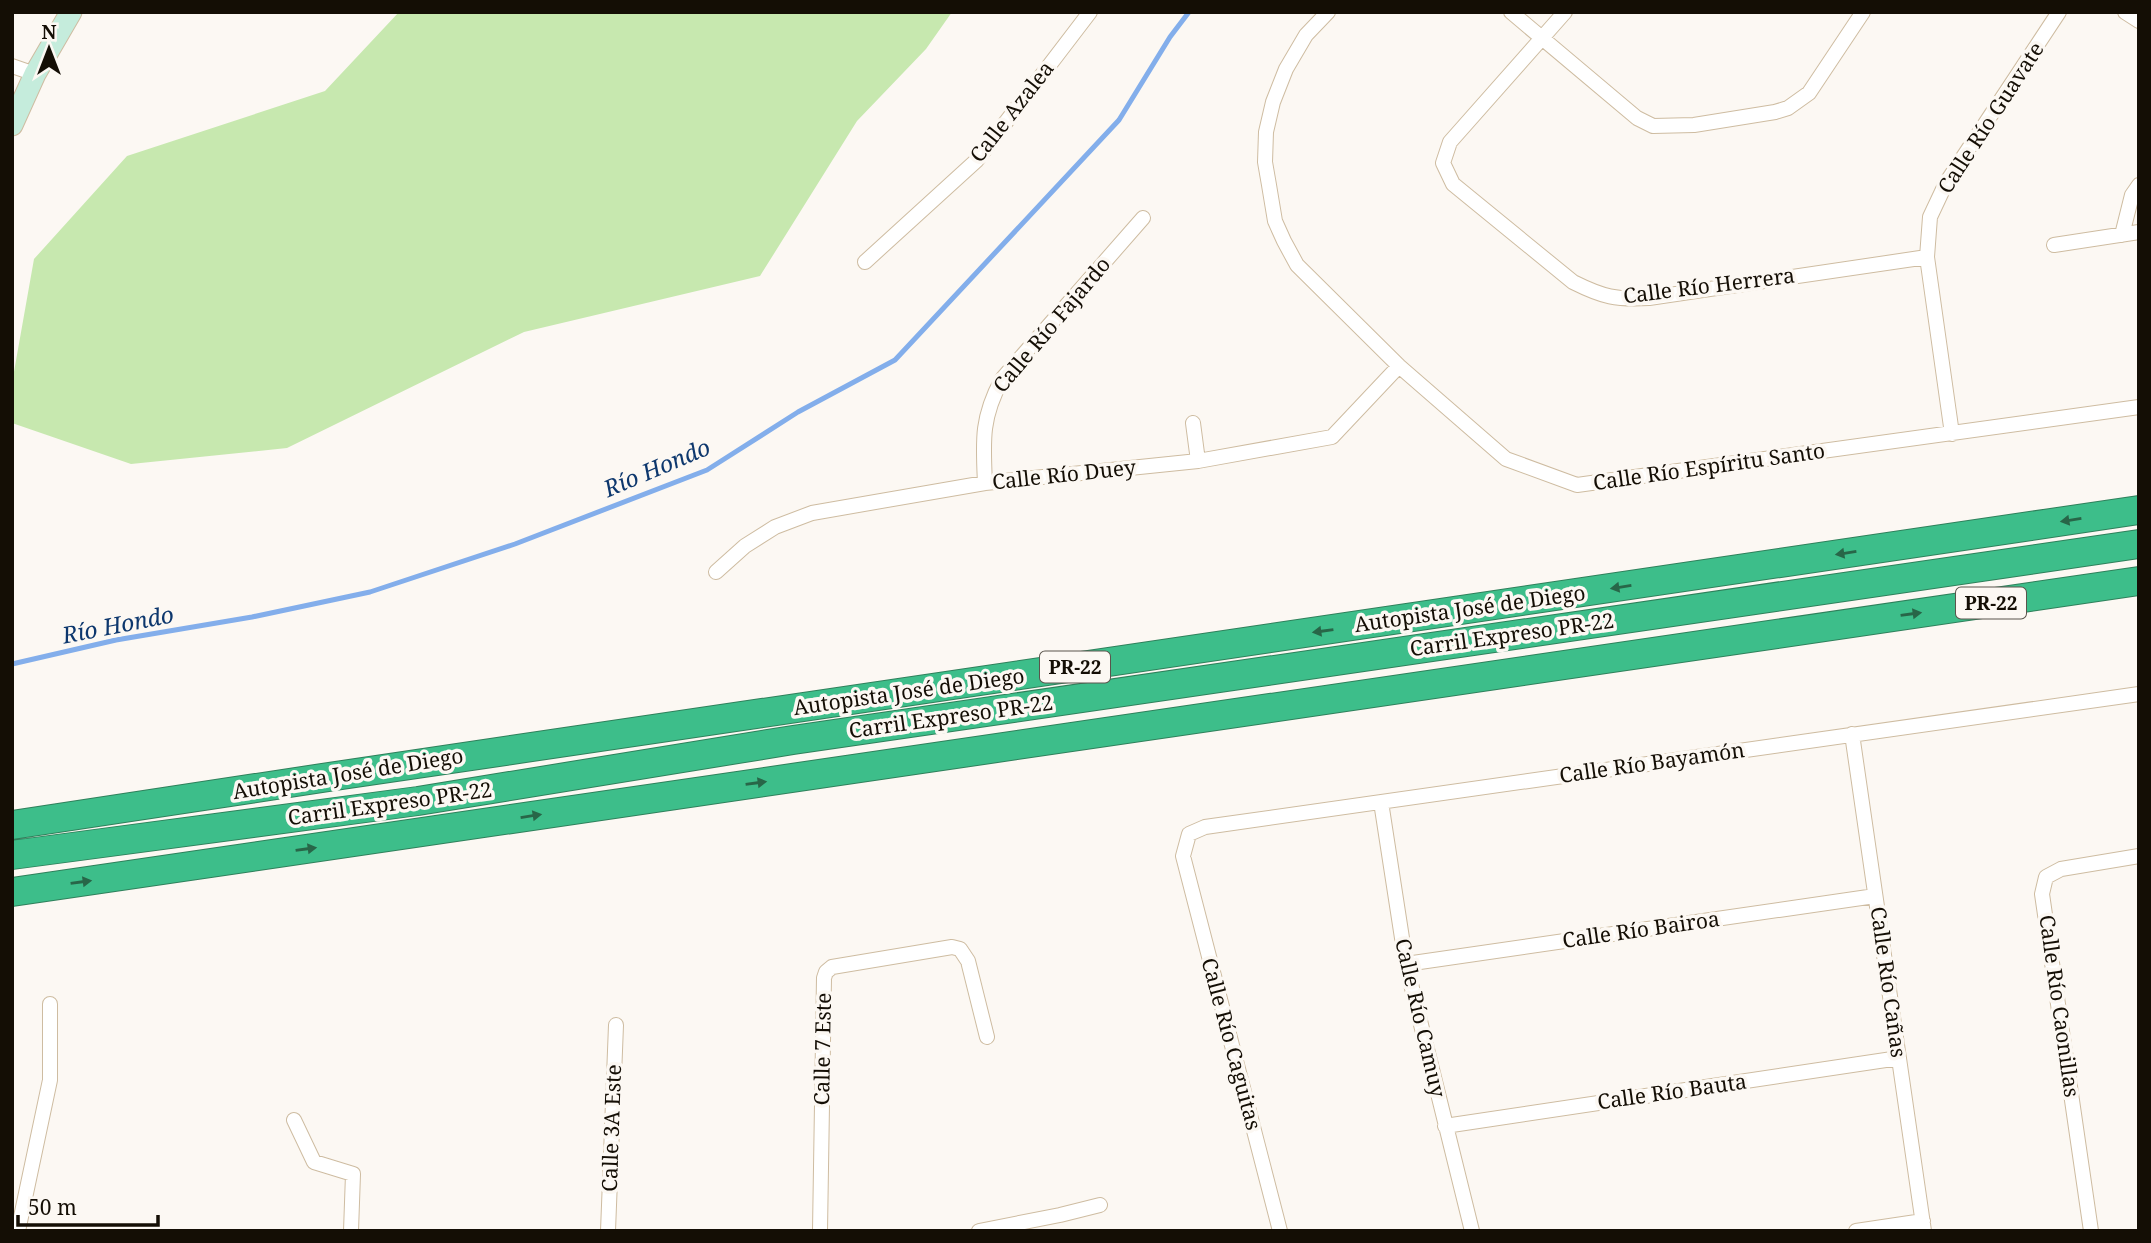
<svg xmlns="http://www.w3.org/2000/svg" width="2151" height="1243" font-family="'Noto Serif',serif">
	<style>
		.green { fill: #c7e8af }
		.lines { fill: none; stroke-linecap: round; stroke-linejoin: round }
		.stream { stroke: #83aeeb; stroke-width: 5 }
		.street-casing { stroke: #cebca1; stroke-width: 16 }
		.secondary-casing { stroke: #cebca1; stroke-width: 23 }
		.highway-casing { stroke: #2f805b; stroke-width: 30 }
		.street { stroke: #fff; stroke-width: 14 }
		.secondary { stroke: #c5ecdc; stroke-width: 21 }
		.highway { stroke: #3dbe8a; stroke-width: 28 }
		.oneway { fill: #286648 }
		.labels { text-anchor: middle; stroke-width: 7; stroke-linejoin: round; paint-order: stroke }
		.shield { fill: #fcf8f3; stroke: #5a544c; stroke-width: 2 }
		.shield-label { font-size: 19px; font-weight: bold; fill: #140e05 }
		.street-label { font-size: 21px; fill: #140e05; stroke: #fcf8f3 }
		.water-label { font-size: 23px; font-style: italic; fill: #0d376d; stroke: #fcf8f3 }
	</style>
	<rect width="100%" height="100%" fill="#fcf8f3"/>
	<!-- green -->
	<path class="green" d="M399 12H952L926 49 857 121 760 276 524 332 287 448 131 464 12 423V383L34 259 127 156 325 91Z"/>
	<g class="lines">
		<!-- stream -->
		<path class="stream" d="M12 664 116 640 252 617 370 592 515 544 707 470 798 412 895 360 1119 120 1170 37 1189 12"/>
		<defs>
			<path id="street" d="M1328 12 1306 35 1286 69 1273 102 1266 132 1265 162 1269 185 1275 221 1284 241 1297 265 1399 366 1506 459 1577 485 2139 407
				M1511 12 1637 118 1653 126 1694 125 1775 112 1788 108 1809 93 1863 12
				M1565 12 1450 142 1443 163 1453 184 1573 282C1603 297 1616 300 1649 298L1927 257
				M2125 12 2139 21
				M12 66 35 74
				M2122 235 2132 195 2139 185
				M2054 245 2139 232
				M865 262 977 160 1090 12
				M1193 423 1198 461
				M1952 434 1927 257 1930 217 1946 183 2059 12
				M985 483C983 441 981 418 1002 379L1143 218
				M716 572 745 546 775 527 812 513 985 483 1198 461 1332 437 1399 366
				M1852 734 1924 1231
				M1381 802 1406 964 1472 1231
				M1406 964 1875 896
				M294 1120 314 1162 353 1174 351 1231
				M1445 1126 1899 1058
				M18 1231 50 1080V1004
				M608 1231 616 1025
				M820 1231 824 978 826 972 832 967 952 947 960 949 968 961 987 1037
				M979 1231 1060 1215 1100 1205
				M1280 1231 1183 856 1189 834 1205 827 2139 694
				M1856 1231 1923 1221
				M2091 1231 2042 894 2046 877 2061 869 2139 856"/>
			<path id="secondary" d="M12 125 35 74 71 12"/>
			<path id="highway" d="M12 825 342 775 2139 510
				M12 855 418 801 793 740 2139 544
				M12 892 2139 581"/>
		</defs>
		<!-- street casing -->
		<use href="#street" class="street-casing"/>
		<!-- secondary casing -->
		<use href="#secondary" class="secondary-casing"/>
		<!-- highway casing -->
		<use href="#highway" class="highway-casing"/>
		<!-- street -->
		<use href="#street" class="street"/>
		<!-- secondary -->
		<use href="#secondary" class="secondary"/>
		<!-- highway -->
		<use href="#highway" class="highway"/>
	</g>
	<!-- one-way arrows -->
	<defs><path id="oneway-solid" d="M-6-.8H1V-3.2L6.5 0L1 3.2V.8H-6Z" transform="scale(1.75)"/></defs>
	<g class="oneway">
		<use href="#oneway-solid" transform="translate(2071 520) rotate(171)"/>
		<use href="#oneway-solid" transform="translate(1846 553) rotate(171)"/>
		<use href="#oneway-solid" transform="translate(1621 587) rotate(171)"/>
		<use href="#oneway-solid" transform="translate(1911 614) rotate(-8)"/>
		<use href="#oneway-solid" transform="translate(1323 631) rotate(172)"/>
		<use href="#oneway-solid" transform="translate(756 783) rotate(-8)"/>
		<use href="#oneway-solid" transform="translate(531 816) rotate(-9)"/>
		<use href="#oneway-solid" transform="translate(306 849) rotate(-8)"/>
		<use href="#oneway-solid" transform="translate(81 882) rotate(-8)"/>
	</g>
	<g class="labels">
		<!-- shield labels -->
		<g class="shield">
			<rect x="1956" y="587.5" width="70" height="31" rx="5"/>
			<rect x="1040" y="651.5" width="70" height="31" rx="5"/>
		</g>
		<g class="shield-label">
			<text x="1991" y="610">PR-22</text>
			<text x="1075" y="674">PR-22</text>
		</g>
		<!-- street labels -->
		<g class="street-label">
			<text transform="translate(1012 112) rotate(-52)" y="7">Calle Azalea</text>
			<text transform="translate(1991 118) rotate(-57)" y="7">Calle Río Guavate</text>
			<text transform="translate(1709 286) rotate(-7)" y="7">Calle Río Herrera</text>
			<text transform="translate(1052 325) rotate(-50)" y="7">Calle Río Fajardo</text>
			<text transform="translate(1709 467) rotate(-8)" y="7">Calle Río Espíritu Santo</text>
			<text transform="translate(1064 475) rotate(-6)" y="7">Calle Río Duey</text>
			<text transform="translate(1470 609) rotate(-8)" y="7">Autopista José de Diego</text>
			<text transform="translate(1512 635) rotate(-8)" y="7">Carril Expreso PR-22</text>
			<text transform="translate(909 692) rotate(-8)" y="7">Autopista José de Diego</text>
			<text transform="translate(951 717) rotate(-8)" y="7">Carril Expreso PR-22</text>
			<text transform="translate(1652 763) rotate(-8)" y="7">Calle Río Bayamón</text>
			<text transform="translate(348 774) rotate(-9)" y="7">Autopista José de Diego</text>
			<text transform="translate(390 804) rotate(-8)" y="7">Carril Expreso PR-22</text>
			<text transform="translate(1641 930) rotate(-8)" y="7">Calle Río Bairoa</text>
			<text transform="translate(1888 982) rotate(82)" y="7">Calle Río Cañas</text>
			<text transform="translate(2059 1006) rotate(82)" y="7">Calle Río Caonillas</text>
			<text transform="translate(1420 1018) rotate(77)" y="7">Calle Río Camuy</text>
			<text transform="translate(1231 1044) rotate(75)" y="7">Calle Río Caguitas</text>
			<text transform="translate(823 1049) rotate(-89)" y="7">Calle 7 Este</text>
			<text transform="translate(1672 1092) rotate(-8)" y="7">Calle Río Bauta</text>
			<text transform="translate(612 1128) rotate(-88)" y="7">Calle 3A Este</text>
		</g>
		<!-- water labels -->
		<g class="water-label">
			<text transform="translate(657 468) rotate(-23)" y="8">Río Hondo</text>
			<text transform="translate(118 625) rotate(-11)" y="8">Río Hondo</text>
		</g>
	</g>
	<!-- border -->
	<rect width="2151" height="1243" fill="none" stroke="#140e05" stroke-width="28"/>
	<!-- north arrow -->
	<g transform="translate(49 49)" stroke="#fcf8f3" stroke-width="5" paint-order="stroke">
	<path d="M0-5L12 26L0 18L-12 26Z" fill="#140e05"/>
	<text y="-10" font-size="19" font-weight="bold" text-anchor="middle" fill="#140e05">N</text>
	</g>
	<!-- scale -->
	<path d="M18 1215v10h140v-10" fill="none" stroke="#140e05" stroke-width="3.5"/>
	<text x="28" y="1215" font-size="21" fill="#140e05" stroke="#fcf8f3" stroke-width="5" paint-order="stroke">50 m</text>
</svg>
